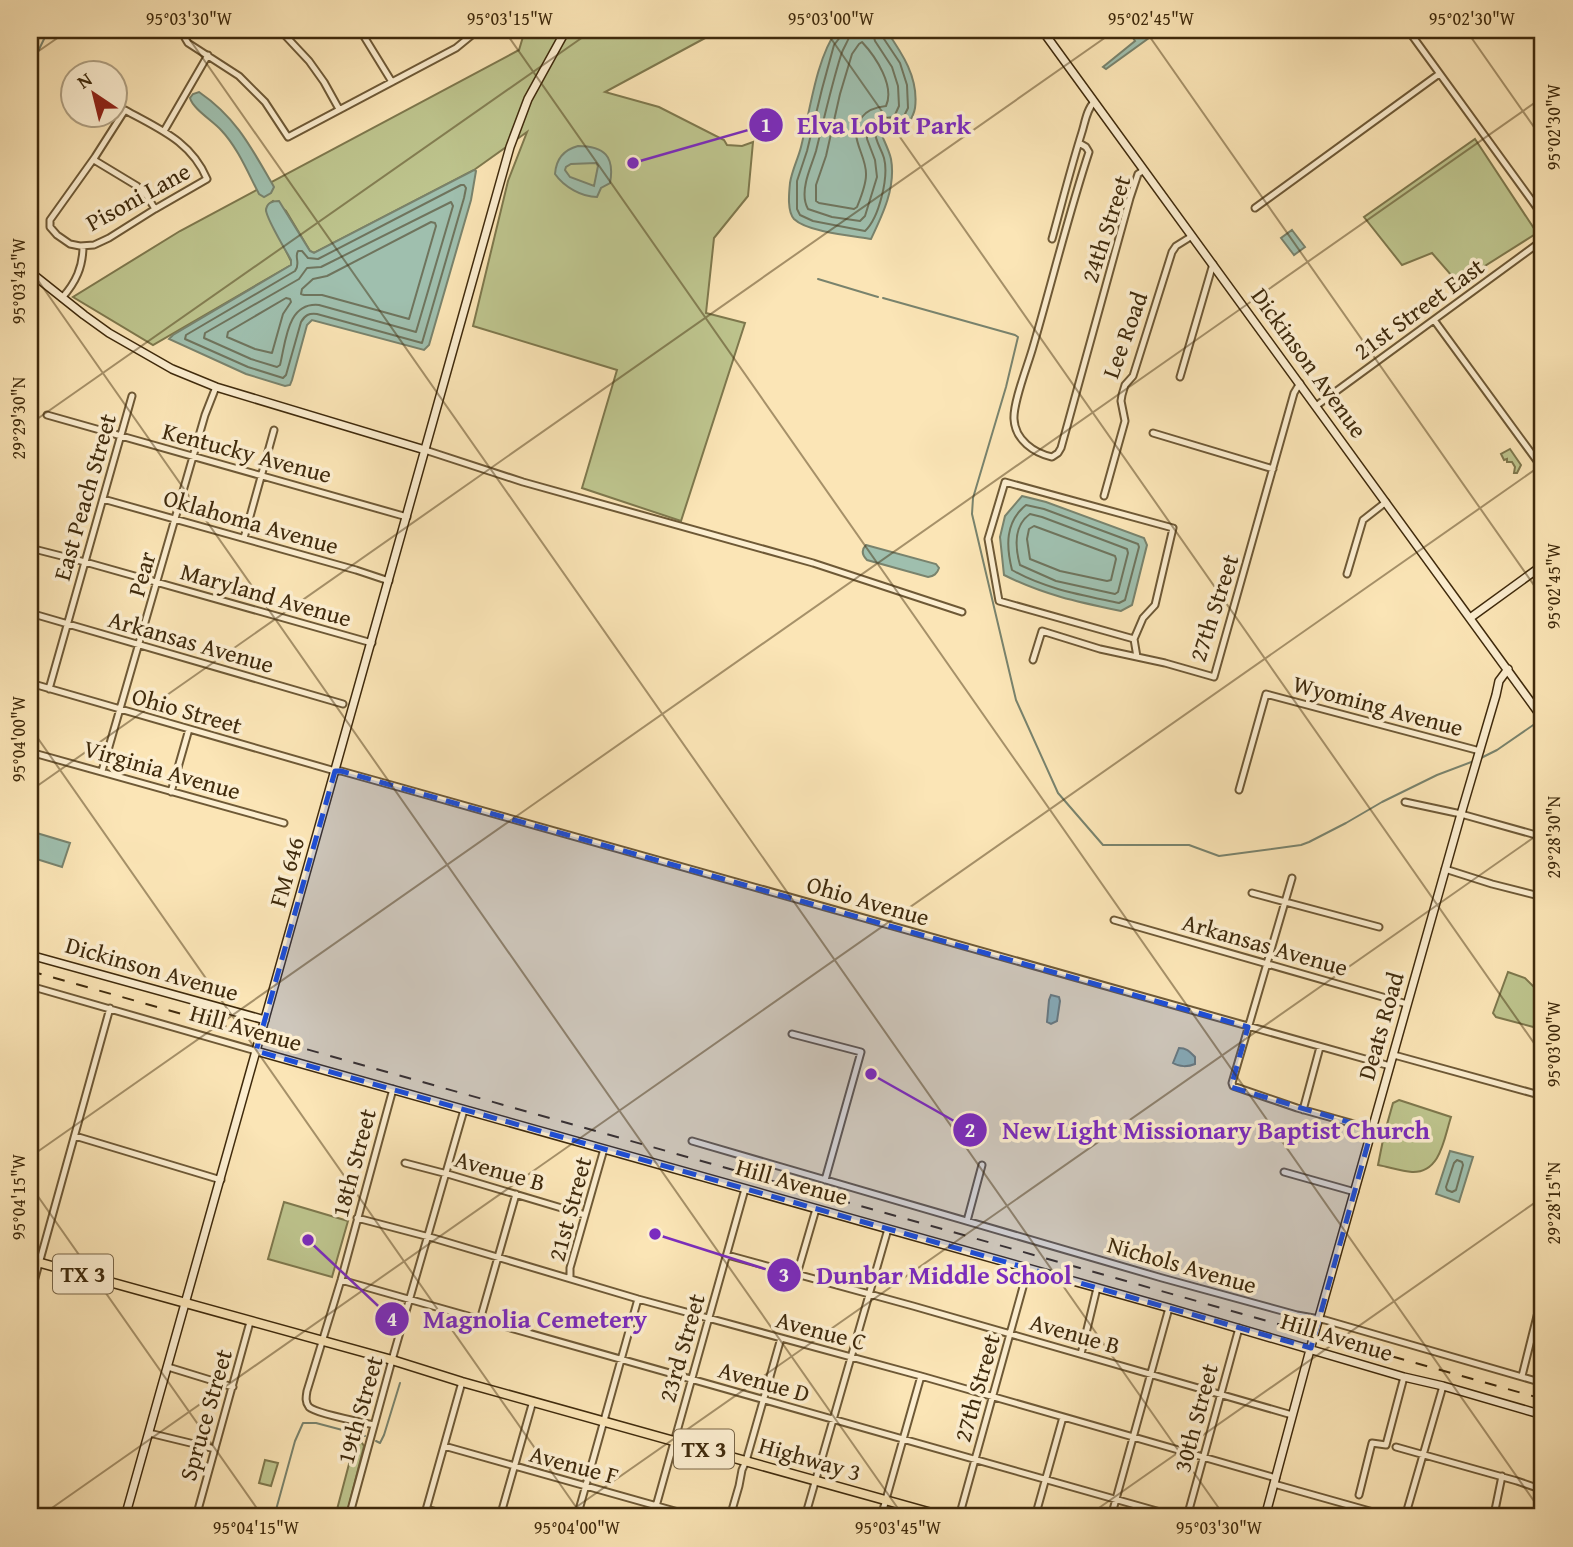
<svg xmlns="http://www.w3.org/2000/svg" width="1573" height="1547" font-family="'Gentium Book Plus',serif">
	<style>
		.green { fill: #bec58e; stroke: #7e784d; stroke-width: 2 }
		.water { fill: #9fbfae; stroke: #79836d; stroke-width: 2; fill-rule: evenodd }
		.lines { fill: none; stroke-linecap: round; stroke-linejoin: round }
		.shore { stroke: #6f745d; stroke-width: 2 }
		.stream { stroke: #79836d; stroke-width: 2 }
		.street-casing { stroke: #6e5936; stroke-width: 9 }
		.secondary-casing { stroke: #3f2a0c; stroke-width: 10 }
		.primary-casing { stroke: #3f2a0c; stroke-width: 11 }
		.street { stroke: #fceed0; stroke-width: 5 }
		.secondary { stroke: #fceed0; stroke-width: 7 }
		.primary { stroke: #fbe5b6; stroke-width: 8 }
		.rail { stroke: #3f2a0c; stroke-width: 2; stroke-dasharray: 12 12; stroke-linecap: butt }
		.marked { fill: #1d4ed8; fill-opacity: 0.2; stroke: #1d4ed8; stroke-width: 5; stroke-dasharray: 14 9; stroke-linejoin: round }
		.ticks { fill: none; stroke: #3f2a0c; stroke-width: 2; stroke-opacity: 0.45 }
		.labels { text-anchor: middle; stroke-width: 7; stroke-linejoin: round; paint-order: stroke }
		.shield { fill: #fceed0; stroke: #786547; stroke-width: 2 }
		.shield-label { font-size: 23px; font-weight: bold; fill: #3f2a0c }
		.street-label { font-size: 24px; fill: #3f2a0c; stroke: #fceed0 }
		.leader { fill: none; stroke: #7b2cbf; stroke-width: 2.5 }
		.callout-dot { fill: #7b2cbf; stroke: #fceed0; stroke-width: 2.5 }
		.mark-label { font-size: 21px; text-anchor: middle; font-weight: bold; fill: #fff }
		.callout-label { font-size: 26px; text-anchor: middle; font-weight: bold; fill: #7b2cbf; stroke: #fceed0; stroke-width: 7; stroke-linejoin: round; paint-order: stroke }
		.neatline { fill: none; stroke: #3f2a0c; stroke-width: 2.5 }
		.ticks-label { font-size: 18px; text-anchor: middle; fill: #3f2a0c }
	</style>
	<rect width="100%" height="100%" fill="#fbe5b6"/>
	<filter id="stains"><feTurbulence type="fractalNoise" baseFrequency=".00286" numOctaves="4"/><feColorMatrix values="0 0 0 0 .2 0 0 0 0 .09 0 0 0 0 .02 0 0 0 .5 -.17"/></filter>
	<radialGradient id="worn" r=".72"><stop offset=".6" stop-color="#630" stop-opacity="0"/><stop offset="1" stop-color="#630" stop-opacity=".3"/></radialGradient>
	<!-- green -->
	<path class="green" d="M525 30H720L605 92 659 107 724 140 727 145 742 146 753 142 748 196 714 238 706 313 745 323 681 521 582 488 617 370 473 326 508 181 527 132 474 170 314 253 310 251 286 211 273 201 269 204 266 210 291 261V265L153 345 73 297 180 231 519 50Z
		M1475 139 1537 233 1458 283 1432 253 1402 265 1364 217Z
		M1510 449 1521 465 1517 473H1514L1515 467 1512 462H1507V459L1504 460 1501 454Z
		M1508 972 1525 978 1536 989 1543 1014 1537 1028 1496 1017 1493 1013Z
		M1399 1100 1451 1117C1444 1138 1441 1173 1412 1172 1401 1171 1389 1167 1378 1165L1384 1135 1393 1103Z
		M284 1202 348 1221 332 1277 268 1259Z
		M360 1440 364 1446 346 1517H335L353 1449Z
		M265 1460 278 1463 271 1486 259 1483Z"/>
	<!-- water -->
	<path class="water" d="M837 30H886C902 53 919 78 915 108 914 116 907 126 903 134L881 133C884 141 889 150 891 159 896 187 883 214 871 239 853 236 807 232 794 219 787 211 789 193 790 183 792 170 798 159 801 147 810 111 816 59 837 30Z
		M1128 30H1160L1106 69 1103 67 1135 41Z
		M199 92C237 118 252 149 274 187L271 193 264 197 259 194C248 173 238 148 221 130 213 121 193 109 190 98L193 94Z
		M578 146C604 146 615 156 610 183L601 188 597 197C582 197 564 187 555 174 556 159 563 150 578 146ZM596 163 598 166 594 186 570 177 565 170 566 167 571 164Z
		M474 170 476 171 471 200 429 345 424 350 312 320 307 325 292 380 290 385 285 386 246 374 169 339 173 335 291 265V260C286 251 266 218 266 210 267 202 273 201 279 201L310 251 314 253Z
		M1292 230 1305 247 1294 255 1281 238Z
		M1022 496 1046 502 1144 538 1147 545 1132 605 1121 611C1078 602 1044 595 1004 575L1000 537 1005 516Z
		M866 545 936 564 939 568C937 574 934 576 928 577L867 560C862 555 861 550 866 545Z
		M30 831 70 843 62 867 30 857Z
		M1051 995 1059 997 1060 1001 1057 1021 1051 1024 1047 1022 1049 1000Z
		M1179 1048C1187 1048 1190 1052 1195 1057V1064C1188 1067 1179 1067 1173 1063Z
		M1450 1151 1473 1157 1459 1202 1436 1194Z"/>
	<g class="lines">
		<!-- shore -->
		<path class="shore" d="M842 30 841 36 834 45 822 89 807 151 797 181V209L800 215 813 221 865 231C879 218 889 177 884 158 881 148 875 141 875 131L881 126H899L908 108 907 85 900 63 882 36 881 30
			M851 30C850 40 844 45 841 55 831 87 824 119 816 151 813 161 808 172 806 182 804 191 804 202 808 209L832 217 860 221 865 216 877 177 875 160 867 139V129L870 123 876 119 894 117 899 106 898 86 892 67 875 41 872 30
			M862 42C876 57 895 86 886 106 877 107 868 109 862 117 846 136 867 154 866 175 866 185 861 197 857 207L854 209 819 203 816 201V185L826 156 840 94 852 54 859 44Z
			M461 185H464L466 188 464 198 422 343 317 314C309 313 305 315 301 322L286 375 283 378 248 367 185 339 186 335 295 271C301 264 294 257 298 251H302L308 258 318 259Z
			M451 202 453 206 416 332 319 305C287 302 286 341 280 365L277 367 251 359 204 338 205 333 299 279 307 268 321 267Z
			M431 222 435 223 436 226 409 319 322 295H304L301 294 302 289 313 279 327 276Z
			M286 298 290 299 291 302 283 314 272 353 255 349 227 337 228 332Z
			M1026 505 1044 509 1138 544 1139 547 1125 600 1119 603C1082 595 1045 589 1012 570 1006 546 1005 522 1026 505Z
			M1030 514 1042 517 1127 549 1128 553 1118 592 1115 594 1056 581 1020 565C1015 547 1013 526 1030 514Z
			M1034 526 1115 556 1116 559 1111 580 1107 581 1060 571 1030 559 1027 539 1029 529Z
			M1457 1160 1462 1162 1463 1165 1456 1190 1452 1192 1447 1190 1446 1187 1454 1163Z"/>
		<!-- stream -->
		<path class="stream" d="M30 68 45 37
			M818 279 878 297
			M883 298 1015 335 1018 337 1006 387 973 498 972 514 1016 700 1058 793 1103 845H1189L1219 856 1301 845 1309 842 1346 823 1382 802 1437 775 1474 761
			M1479 759 1497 750 1539 721
			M376 1441 380 1443 384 1435 400 1383
			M274 1517 295 1441 303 1423H316L365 1436"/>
		<defs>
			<path id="street" d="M186 30 185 38 188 43 239 76 265 102 288 137 456 48 478 30
				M280 30 309 61 324 82 339 109
				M360 30 392 82
				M1408 30 1543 216
				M125 110C159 129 191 141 207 179L155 209 109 238 94 245 80 246 70 244 57 235 50 227V220L95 157Z
				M164 131 208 55
				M1079 143 1086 147 1089 152C1068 216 1052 282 1033 347 1028 365 1013 402 1014 419 1015 440 1034 453 1052 457L1058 453 1061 448 1130 198 1138 174 1144 170
				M94 160 137 186 147 196 155 209
				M1255 208 1439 74
				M1052 239C1062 203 1071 167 1082 132 1085 122 1087 109 1094 102
				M62 298C76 282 83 267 83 246
				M1434 320 1543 469
				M1180 377 1213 264
				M1316 406 1543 240
				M47 415 407 517
				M1153 433 1273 469
				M425 450 523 482 813 563 962 612
				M1104 496 1125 421 1121 401 1122 395 1125 385 1133 376 1172 252 1176 246 1192 236
				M103 499 356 570 389 581
				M244 538 274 430
				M30 548 85 562 372 643
				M1347 574 1363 520 1386 502
				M30 613 343 704
				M1134 639 1143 618 1155 605 1173 528 1005 482 988 539 999 601 1134 639 1137 657
				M1033 660 1042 631 1100 649 1165 663 1214 677 1294 393 1300 383
				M30 683 335 771H341L402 788 1390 1066
				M49 689 132 396
				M30 752 284 823
				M102 771 205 415 216 387
				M1239 790 1266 694 1480 751
				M171 792 189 729
				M1405 802 1461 814 1543 837
				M1445 869 1492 884 1543 897
				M1292 878 1232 1083 1233 1086 1297 1108 1372 1129
				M1252 893 1379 927
				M1114 920 1407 1004
				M30 986 256 1051
				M792 1034 861 1052 825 1180
				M1393 1057 1394 1055 1543 1096
				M1303 1110 1320 1047
				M75 1136 221 1180
				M692 1141 1162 1278 1297 1315 1325 1320 1543 1383
				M405 1163 451 1175 585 1215
				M1284 1172 1355 1192
				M357 1218 433 1238 638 1299 921 1376 1276 1478
				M967 1221 982 1165
				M727 1255 913 1306 1292 1415
				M797 1274 816 1209
				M570 1277V1268L604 1149
				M341 1280 1178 1517
				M30 1296 110 1008
				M480 1320 516 1194
				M1081 1354 1097 1288
				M168 1367 233 1387
				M1522 1376 1543 1292
				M374 1425C361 1422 317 1414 309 1407 305 1402 306 1397 307 1391L341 1280 393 1089
				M149 1433 215 1449
				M444 1446 696 1517
				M1396 1447 1517 1481 1543 1490
				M1274 1484 1391 1517
				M1359 1495 1372 1443 1386 1445 1404 1377
				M426 1509 456 1517
				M1495 1510 1502 1476
				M196 1517 250 1322
				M349 1517 392 1360 464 1110
				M424 1517 462 1382
				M500 1517 533 1401
				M577 1517 638 1299
				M653 1517 745 1189
				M730 1517 739 1486 742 1470 746 1461 781 1338
				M805 1517 888 1229
				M881 1517 921 1376
				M959 1517 1028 1269
				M1035 1517 1063 1417
				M1111 1517 1169 1308
				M1187 1517 1239 1328
				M1405 1517 1443 1386
				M1542 1517 1543 1512"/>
			<path id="secondary" d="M1042 30 1543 719
				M30 272 84 315 109 333 172 369 216 387 425 450
				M1470 618 1543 565
				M30 955 265 1020
				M256 1051 1169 1308 1404 1377 1443 1386 1543 1415
				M125 1517 510 147 528 99 566 30
				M1265 1517 1314 1335 1461 814 1496 695 1499 681 1508 669"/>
			<path id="primary" d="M30 38 34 30
				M30 1260 392 1360 462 1382 946 1517"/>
		</defs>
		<!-- street casing -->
		<use href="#street" class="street-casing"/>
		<!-- secondary casing -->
		<use href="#secondary" class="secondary-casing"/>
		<!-- primary casing -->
		<use href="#primary" class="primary-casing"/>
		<!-- street -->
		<use href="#street" class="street"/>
		<!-- secondary -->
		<use href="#secondary" class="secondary"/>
		<!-- primary -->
		<use href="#primary" class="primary"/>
		<!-- rail -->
		<path class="rail" d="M30 971 1543 1399"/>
	</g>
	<!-- marked area -->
	<path class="marked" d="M335 771H341L1248 1027 1231 1087 1372 1129 1311 1348 256 1051Z"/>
	<!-- ticks -->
	<path class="ticks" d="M183 30 1225 1517M504 30 1543 1514M825 30 1543 1056M1145 30 1543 598M1466 30 1543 140M30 57 69 30M30 269 904 1517M30 424 593 30M30 727 583 1517M30 791 1116 30M30 1157 1543 97M30 1185 263 1517M39 1517 1543 464M562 1517 1543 831M1086 1517 1543 1197"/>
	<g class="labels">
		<!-- shield labels -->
		<g class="shield">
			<rect x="53" y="1254.5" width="60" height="39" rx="5"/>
			<rect x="674" y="1429.5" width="60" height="39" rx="5"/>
		</g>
		<g class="shield-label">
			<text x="83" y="1282">TX 3</text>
			<text x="704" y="1457">TX 3</text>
		</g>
		<!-- street labels -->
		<g class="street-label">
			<text transform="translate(138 197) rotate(-29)" y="8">Pisoni Lane</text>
			<text transform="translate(1106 229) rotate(-72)" y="8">24th Street</text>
			<text transform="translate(1419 309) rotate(-36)" y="8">21st Street East</text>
			<text transform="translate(1125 335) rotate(-70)" y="8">Lee Road</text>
			<text transform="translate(1309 363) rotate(54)" y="8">Dickinson Avenue</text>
			<text transform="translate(247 453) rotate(15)" y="8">Kentucky Avenue</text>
			<text transform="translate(85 497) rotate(-74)" y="8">East Peach Street</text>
			<text transform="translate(251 522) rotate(16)" y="8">Oklahoma Avenue</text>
			<text transform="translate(142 574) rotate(-74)" y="8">Pear</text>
			<text transform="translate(266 595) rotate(16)" y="8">Maryland Avenue</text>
			<text transform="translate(1214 608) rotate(-72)" y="8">27th Street</text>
			<text transform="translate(191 642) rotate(16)" y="8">Arkansas Avenue</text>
			<text transform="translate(1378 706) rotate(15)" y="8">Wyoming Avenue</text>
			<text transform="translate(187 711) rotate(16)" y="8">Ohio Street</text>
			<text transform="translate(162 770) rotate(16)" y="8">Virginia Avenue</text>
			<text transform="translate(287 872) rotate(-74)" y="8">FM 646</text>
			<text transform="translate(868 901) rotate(16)" y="8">Ohio Avenue</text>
			<text transform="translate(1265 945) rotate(16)" y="8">Arkansas Avenue</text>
			<text transform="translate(152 969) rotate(16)" y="8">Dickinson Avenue</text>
			<text transform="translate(1381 1026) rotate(-74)" y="8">Deats Road</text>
			<text transform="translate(246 1028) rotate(16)" y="8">Hill Avenue</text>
			<text transform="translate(354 1163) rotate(-75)" y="8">18th Street</text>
			<text transform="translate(500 1171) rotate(16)" y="8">Avenue B</text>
			<text transform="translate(792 1182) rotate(16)" y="8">Hill Avenue</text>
			<text transform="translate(570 1209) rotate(-75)" y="8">21st Street</text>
			<text transform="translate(1182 1265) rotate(16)" y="8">Nichols Avenue</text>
			<text transform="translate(821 1331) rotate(15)" y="8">Avenue C</text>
			<text transform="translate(1075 1334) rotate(16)" y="8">Avenue B</text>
			<text transform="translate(1337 1337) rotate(17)" y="8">Hill Avenue</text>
			<text transform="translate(682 1348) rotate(-74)" y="8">23rd Street</text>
			<text transform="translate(764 1382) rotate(16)" y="8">Avenue D</text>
			<text transform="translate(977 1388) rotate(-74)" y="8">27th Street</text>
			<text transform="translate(360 1410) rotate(-74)" y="8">19th Street</text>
			<text transform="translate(206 1415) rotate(-74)" y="8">Spruce Street</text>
			<text transform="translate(1196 1418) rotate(-75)" y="8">30th Street</text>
			<text transform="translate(810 1459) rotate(16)" y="8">Highway 3</text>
			<text transform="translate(574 1465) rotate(15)" y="8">Avenue F</text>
		</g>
	</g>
	<!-- callouts -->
	<path class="leader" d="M633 163L766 125M871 1074L970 1130M655 1234L784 1275M308 1240L392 1319"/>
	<g class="callout-dot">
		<circle cx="633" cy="163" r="7"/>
		<circle cx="871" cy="1074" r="7"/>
		<circle cx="655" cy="1234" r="7"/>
		<circle cx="308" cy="1240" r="7"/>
		<circle cx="766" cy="125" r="18"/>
		<circle cx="970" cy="1130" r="18"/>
		<circle cx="784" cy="1275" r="18"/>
		<circle cx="392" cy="1319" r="18"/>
	</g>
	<g class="mark-label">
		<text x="766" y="132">1</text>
		<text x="970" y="1137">2</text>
		<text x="784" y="1282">3</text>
		<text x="392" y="1326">4</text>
	</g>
	<g class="callout-label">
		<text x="884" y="134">Elva Lobit Park</text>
		<text x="1216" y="1139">New Light Missionary Baptist Church</text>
		<text x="944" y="1284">Dunbar Middle School</text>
		<text x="535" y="1328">Magnolia Cemetery</text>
	</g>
	<!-- margin -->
	<rect width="1573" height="1547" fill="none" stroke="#fbe5b6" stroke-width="77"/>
	<!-- north arrow -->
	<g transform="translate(94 94) rotate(325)"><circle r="33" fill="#fceed0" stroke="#b0a082" stroke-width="2"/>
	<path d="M0-5L12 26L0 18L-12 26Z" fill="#8f2418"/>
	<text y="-10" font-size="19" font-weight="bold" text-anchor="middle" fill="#3f2a0c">N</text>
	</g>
	<rect x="38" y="38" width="1496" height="1470" class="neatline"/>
	<g class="ticks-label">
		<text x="189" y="25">95°03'30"W</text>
		<text x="510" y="25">95°03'15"W</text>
		<text x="831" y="25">95°03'00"W</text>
		<text x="1151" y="25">95°02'45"W</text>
		<text x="1472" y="25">95°02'30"W</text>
		<text transform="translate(1554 127) rotate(-90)" y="6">95°02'30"W</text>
		<text transform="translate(19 281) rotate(-90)" y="6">95°03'45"W</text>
		<text transform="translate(19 418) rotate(-90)" y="6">29°29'30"N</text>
		<text transform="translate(1554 586) rotate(-90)" y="6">95°02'45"W</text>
		<text transform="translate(19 739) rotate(-90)" y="6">95°04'00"W</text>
		<text transform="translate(1554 837) rotate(-90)" y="6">29°28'30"N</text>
		<text transform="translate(1554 1044) rotate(-90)" y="6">95°03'00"W</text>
		<text transform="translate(19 1197) rotate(-90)" y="6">95°04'15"W</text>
		<text transform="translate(1554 1203) rotate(-90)" y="6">29°28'15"N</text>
		<text x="256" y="1534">95°04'15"W</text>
		<text x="577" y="1534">95°04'00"W</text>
		<text x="898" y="1534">95°03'45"W</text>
		<text x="1219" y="1534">95°03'30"W</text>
	</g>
	<rect width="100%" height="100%" filter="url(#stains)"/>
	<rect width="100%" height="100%" fill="url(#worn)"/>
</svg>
